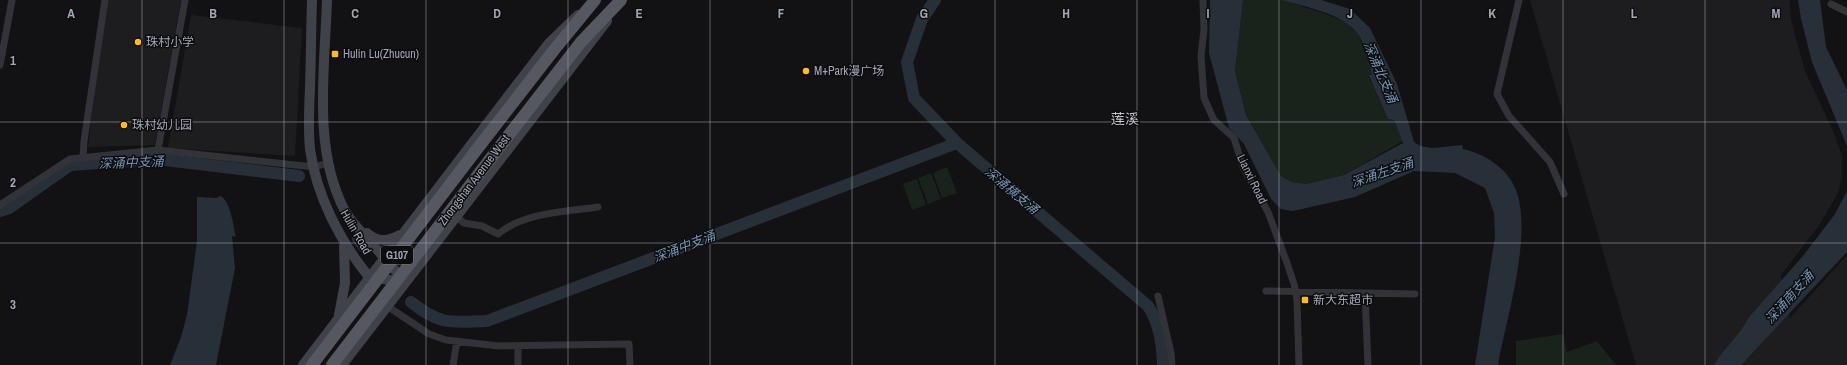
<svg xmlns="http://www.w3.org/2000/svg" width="1847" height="365" font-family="'Archivo Narrow','Noto Sans SC',sans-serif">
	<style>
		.built { fill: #1d1d20 }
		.green { fill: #19221b }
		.water { fill: #273038 }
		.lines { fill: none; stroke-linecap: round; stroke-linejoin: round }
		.river { stroke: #273038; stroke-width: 12 }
		.minor { stroke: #323339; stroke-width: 7 }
		.secondary { stroke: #404249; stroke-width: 10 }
		.trunk { stroke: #565861; stroke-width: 12 }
		.trunk-bridge { stroke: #565861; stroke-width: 12 }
		.grid { fill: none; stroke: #a1a7b6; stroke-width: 1; stroke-opacity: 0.55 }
		.poi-dot { fill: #ffba1e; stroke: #0d0d0e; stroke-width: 1.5 }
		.labels { text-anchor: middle; stroke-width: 3; stroke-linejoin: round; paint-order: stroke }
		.shield { fill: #0d0d0e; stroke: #757984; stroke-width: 1 }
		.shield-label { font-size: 11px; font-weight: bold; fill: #a1a7b6 }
		.poi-label { font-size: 12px; fill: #a1a7b6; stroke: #0d0d0e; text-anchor: start }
		.street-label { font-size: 12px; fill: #a1a7b6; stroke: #0d0d0e }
		.water-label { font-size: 13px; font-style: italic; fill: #7495b5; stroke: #0d0d0e }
		.quarter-label { font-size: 14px; fill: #c3c6d1; stroke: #0d0d0e }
		.grid-label { font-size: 13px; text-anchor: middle; font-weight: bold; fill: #a1a7b6; stroke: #0d0d0e; stroke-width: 3; stroke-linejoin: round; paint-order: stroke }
	</style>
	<rect width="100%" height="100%" fill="#121113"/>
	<!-- built -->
	<path class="built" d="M108 0H181L155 145 88 147 95 83Z
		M1530 0H1790L1791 20 1805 71 1834 133 1842 156V177L1838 193 1820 224 1781 275 1790 318 1847 255V365H1636Z
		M191 15 302 28 295 156 168 148Z"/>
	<!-- green -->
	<path class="green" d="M1243 0H1280L1321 12 1346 22 1359 35 1373 74 1369 77 1388 119 1394 120 1403 141 1344 175 1306 184 1292 182 1281 176 1246 115 1235 71Z
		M947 167 957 193 942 198 933 173Z
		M931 173 941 199 928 204 918 178Z
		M917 179 926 205 912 210 903 184Z
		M1563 334 1567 352 1597 341 1616 365H1516V341Z"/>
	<!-- water -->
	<path class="water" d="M1210 0H1243L1235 71 1246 115 1281 176 1292 182 1306 184 1344 175 1403 143 1394 120 1388 119 1369 76 1372 74C1369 63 1364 42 1358 34 1341 12 1305 7 1280 0H1321L1350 9 1370 28 1397 84 1414 142C1426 152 1447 146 1462 145L1463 149C1486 154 1510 170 1517 193 1532 238 1506 319 1498 365H1475L1495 237 1494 213 1485 188 1455 173 1414 171 1355 197 1293 211 1281 209 1271 199 1244 144 1229 128 1209 53Z
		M1798 0H1820L1826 47 1847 90V146L1812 62 1801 19Z
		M1847 191V252L1741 365H1714C1724 348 1740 335 1749 317L1803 256 1835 214Z
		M221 196C231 203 233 225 236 237L232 236 235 268 216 365H170L181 337 187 315 197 241V197L216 198Z"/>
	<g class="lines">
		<!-- river -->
		<path class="river" d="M935 0 922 19 907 62 914 98 957 143 1148 306C1160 324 1162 344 1163 365
			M0 211 9 208 70 165 157 159 299 176
			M358 239 365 248
			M411 302C441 326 451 322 487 321L957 143"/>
		<!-- minor -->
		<path class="minor" d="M1203 0 1204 29 1201 56 1204 98 1214 120 1234 138 1243 167 1268 212 1287 263 1294 284 1297 300 1299 365
			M1519 0 1497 94 1509 116 1550 162 1564 194
			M1831 4 1847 12
			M0 65 12 0
			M158 150 185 0
			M83 157 84 141 105 0
			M0 205 70 159 158 150 314 167 328 163
			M456 216 464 223 482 226 498 234C525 212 565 212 598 207
			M1266 291 1415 294
			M1365 293 1368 365
			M1158 296 1171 353 1172 365
			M387 306 429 334 446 340 499 346 629 344 630 365
			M518 346V365
			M453 365 457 341"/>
		<!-- secondary -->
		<path class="secondary" d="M312 0C311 29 311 59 310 88 309 108 308 129 310 149 316 195 340 241 369 277L403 282
			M327 0C325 67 312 149 345 211 352 223 362 233 372 244 383 256 393 268 404 281
			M367 233C378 242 387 242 400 235
			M339 315 345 283 344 246
			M303 365 512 91 549 43 578 15
			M342 365 607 21"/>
		<!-- trunk -->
		<path class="trunk" d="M481 144 554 50 595 0
			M494 154 581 42 621 0"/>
		<!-- trunk-bridge -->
		<path class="trunk-bridge" d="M312 365 481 144
			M332 365 494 154"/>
	</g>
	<!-- grid -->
	<path class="grid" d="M142 0V365M284 0V365M426 0V365M568 0V365M710 0V365M852 0V365M995 0V365M1137 0V365M1279 0V365M1421 0V365M1563 0V365M1705 0V365M0 122H1847M0 243H1847"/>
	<!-- markers -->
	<g class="poi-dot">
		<circle cx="138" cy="42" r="4"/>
		<rect x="331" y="50" width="8" height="8" rx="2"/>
		<circle cx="806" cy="71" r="4"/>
		<circle cx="124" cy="125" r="4"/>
		<rect x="1301" y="296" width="8" height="8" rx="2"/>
	</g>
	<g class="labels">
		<!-- shield labels -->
		<rect class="shield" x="381" y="246" width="32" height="18" rx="3"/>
		<g class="shield-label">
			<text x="397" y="259">G107</text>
		</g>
		<!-- poi labels -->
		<g class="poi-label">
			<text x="146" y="46">珠村小学</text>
			<text x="343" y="58">Hulin Lu(Zhucun)</text>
			<text x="814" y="75">M+Park漫广场</text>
			<text x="132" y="129">珠村幼儿园</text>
			<text x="1313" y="304">新大东超市</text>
		</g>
		<!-- street labels -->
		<g class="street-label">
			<text transform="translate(1252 179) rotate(64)" y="4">Lianxi Road</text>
			<text transform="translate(474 180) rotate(-53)" y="4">Zhongshan Avenue West</text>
			<text transform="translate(356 232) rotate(60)" y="4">Hulin Road</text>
		</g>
		<!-- water labels -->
		<g class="water-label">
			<text transform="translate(1381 72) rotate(67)" y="5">深涌北支涌</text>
			<text transform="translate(131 162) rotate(-2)" y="5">深涌中支涌</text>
			<text transform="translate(1382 172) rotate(-19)" y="5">深涌左支涌</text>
			<text transform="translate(1012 190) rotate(40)" y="5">深涌横支涌</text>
			<text transform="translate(684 246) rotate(-21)" y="5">深涌中支涌</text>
			<text transform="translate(1789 297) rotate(-48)" y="5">深涌南支涌</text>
		</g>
		<!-- quarter labels -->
		<g class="quarter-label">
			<text x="1125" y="124">莲溪</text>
		</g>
	</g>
	<g class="grid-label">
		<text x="71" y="18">A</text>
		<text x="213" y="18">B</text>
		<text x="355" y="18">C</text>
		<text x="497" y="18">D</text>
		<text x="639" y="18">E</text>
		<text x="781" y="18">F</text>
		<text x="924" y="18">G</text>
		<text x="1066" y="18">H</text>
		<text x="1208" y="18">I</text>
		<text x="1350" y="18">J</text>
		<text x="1492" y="18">K</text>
		<text x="1634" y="18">L</text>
		<text x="1776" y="18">M</text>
		<text x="13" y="65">1</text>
		<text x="13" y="187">2</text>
		<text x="13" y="309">3</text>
	</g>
</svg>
